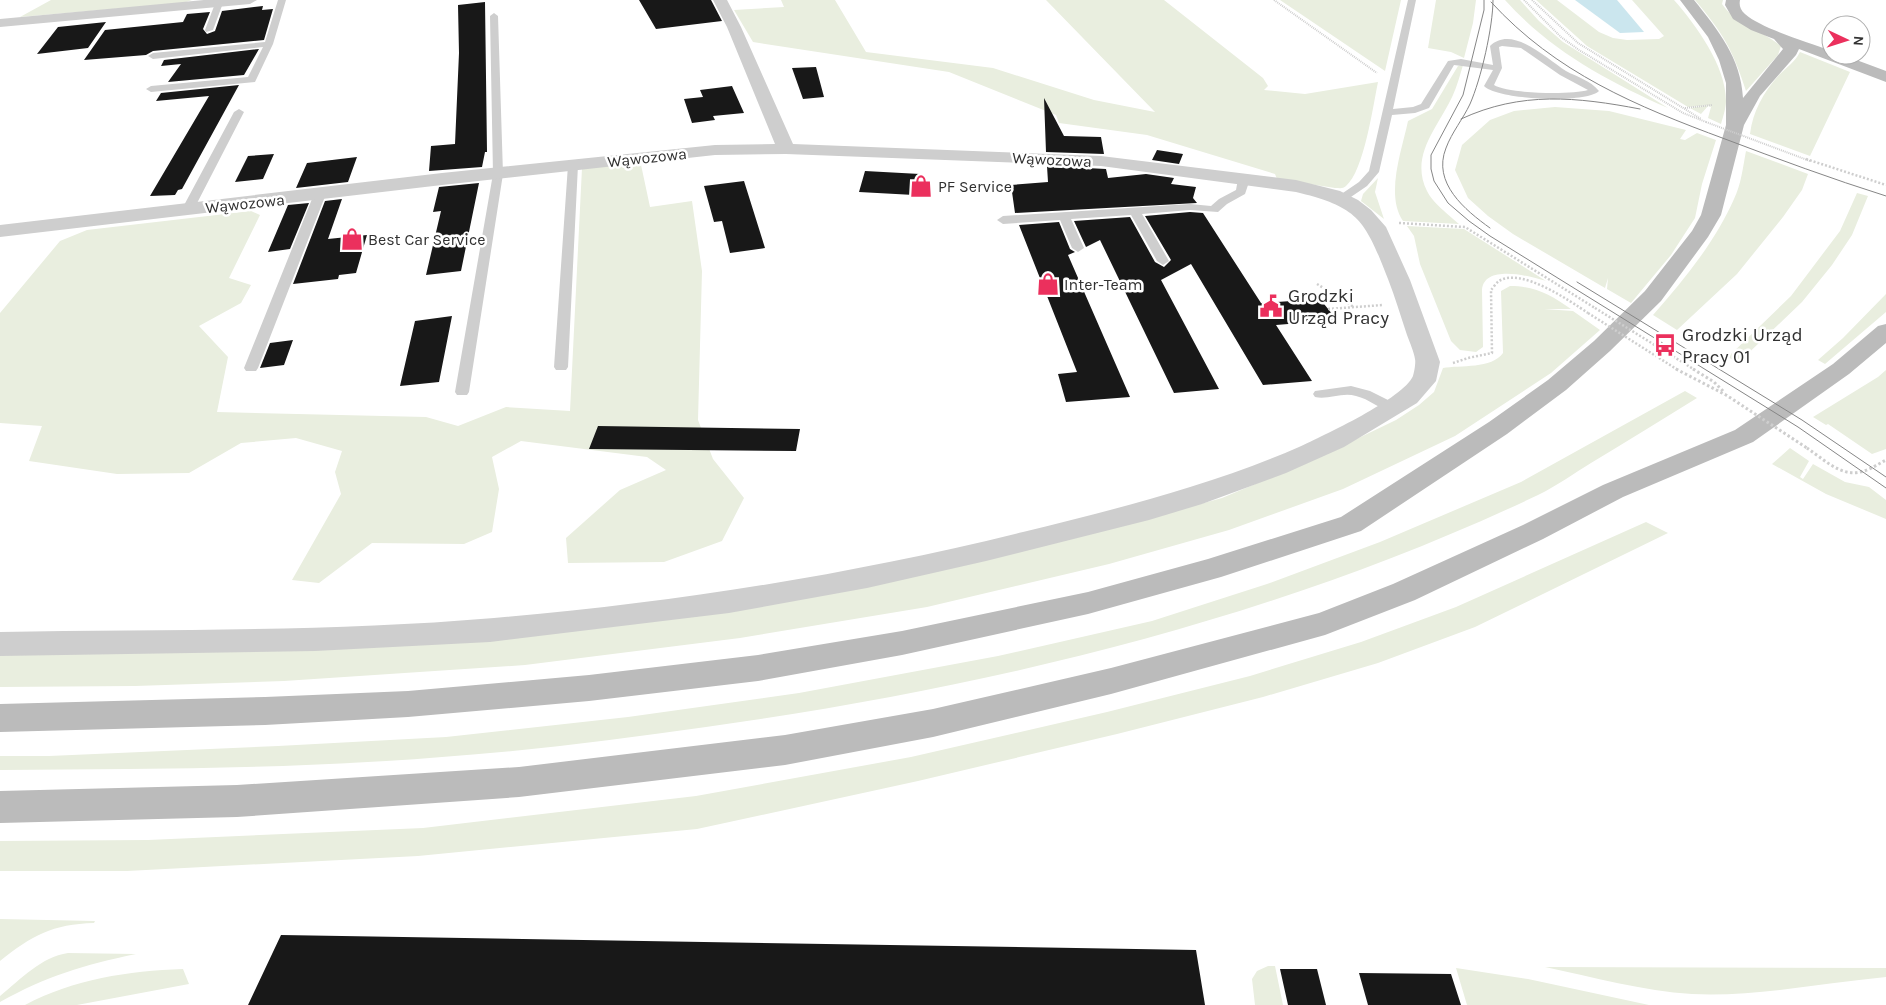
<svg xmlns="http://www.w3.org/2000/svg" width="1886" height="1005" font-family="Karla,sans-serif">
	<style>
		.green { fill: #e9eedf }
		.water { fill: #cbe6ee }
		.building { fill: #181818 }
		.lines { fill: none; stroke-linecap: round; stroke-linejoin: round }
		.path-far2 { stroke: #cecece; stroke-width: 2; stroke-dasharray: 1 1; stroke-linecap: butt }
		.path-far1 { stroke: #cecece; stroke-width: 2.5; stroke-dasharray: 2 2; stroke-linecap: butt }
		.path { stroke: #cecece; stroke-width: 3; stroke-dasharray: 2.5 2.5; stroke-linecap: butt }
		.lane { fill: #cecece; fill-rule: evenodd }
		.street { fill: #cecece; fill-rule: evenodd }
		.secondary { fill: #bbb; fill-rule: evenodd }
		.tram { stroke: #868686; stroke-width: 1 }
		.path-bridge-far2 { stroke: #cecece; stroke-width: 2; stroke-dasharray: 1 1; stroke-linecap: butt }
		.path-bridge-far1 { stroke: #cecece; stroke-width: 2.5; stroke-dasharray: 2 2; stroke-linecap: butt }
		.path-bridge { stroke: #cecece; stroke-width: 3; stroke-dasharray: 2.5 2.5; stroke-linecap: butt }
		.labels { text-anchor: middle; stroke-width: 5; stroke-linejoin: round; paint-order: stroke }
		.far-street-label { font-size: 16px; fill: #313131; stroke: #fff }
		.far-poi-label { font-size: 16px; fill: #313131; stroke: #fff; text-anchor: start }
		.poi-label { font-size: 19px; fill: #313131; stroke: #fff; text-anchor: start }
	</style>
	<rect width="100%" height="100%" fill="#fff"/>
	<!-- green -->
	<path class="green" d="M51 0H192L183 3 20 17Z
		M781 0H835L866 52 993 68 1094 100 1155 112 1046 0H1164L1263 78 1268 86 1264 90 1305 94 1378 82C1373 106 1364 171 1346 186 1343 189 1340 188 1335 188L1277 179 1275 174 1147 135 1059 123 1056 115 949 72 753 42 734 10 784 7Z
		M1280 0H1401L1385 71Z
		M1436 0H1476L1473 23 1464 58 1451 52 1428 48Z
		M1505 0H1520L1539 21 1563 42 1668 108C1607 81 1550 50 1505 0Z
		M1536 0H1557L1599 32 1613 38 1627 40 1659 39 1664 36 1632 0H1674C1696 25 1726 66 1726 101 1726 108 1723 117 1721 124L1708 118 1711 107 1708 106 1701 114 1690 108 1711 105 1688 107 1587 46Z
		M1695 0H1723L1722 4C1737 26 1762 30 1781 46L1778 55 1746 91C1733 50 1723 33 1695 0Z
		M1800 52 1850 72 1810 156 1750 134C1753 111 1763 93 1779 75 1787 67 1795 62 1800 52Z
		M1463 65C1460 75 1457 86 1453 95 1439 126 1409 155 1427 191 1432 202 1450 216 1459 224L1403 221C1385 195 1402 150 1408 121L1432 109 1458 66Z
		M1555 107 1609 111 1686 130 1680 139 1685 140 1697 133 1716 140 1702 184 1695 218 1671 255 1631 303 1607 289 1608 278 1605 288 1513 234 1488 216 1468 198 1455 170 1462 145 1490 120 1514 111Z
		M1746 151 1808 174 1802 190 1783 217 1737 274 1677 330 1653 315C1684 280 1715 242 1734 199 1741 185 1743 167 1746 151Z
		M640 160 650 207 692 201 702 271 698 420 713 459 744 498 722 541 664 562 568 563 566 538 620 490 666 470 647 457 521 441 492 457 499 489 492 532 464 544 372 543 319 583 292 580 341 494 335 472 342 451 296 438 241 443 189 473 117 474 29 461 42 426 0 423V313L60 241 87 230 251 211 260 215 229 278 251 285 241 303 199 326 228 357 217 412 426 417 458 426 506 407 570 411 582 168Z
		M1378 178 1375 192 1384 219 1361 201 1363 194Z
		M1857 193 1868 196 1852 235 1832 265 1802 302 1738 363 1728 357 1791 296 1840 231Z
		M1407 226 1464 229 1546 281C1530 276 1484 264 1482 290L1483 347 1476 352 1460 350 1451 341 1420 264 1414 236Z
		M1510 286C1535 286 1551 295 1571 309H1544L1573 311 1600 330 1551 373 1455 436 1343 489 1229 530 1109 564 927 607 740 638 525 665 284 681 135 686 0 687V655L535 636 1094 533 1222 498 1315 459 1396 420 1419 405 1434 392 1443 368C1460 365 1492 369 1503 353L1501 291Z
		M1886 294V312L1825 364 1818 360 1843 338Z
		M1886 370V449L1872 454 1828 424 1826 425 1813 417 1878 377Z
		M1685 391 1697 398C1662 420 1627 441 1591 463 1574 473 1557 486 1538 495 1277 619 991 687 706 727 619 739 530 751 442 757 295 769 147 769 0 770V756H49L278 746 446 737 628 717 799 693 998 656 1152 621 1267 584 1380 542 1521 482Z
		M1790 448 1809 461 1800 477 1803 479 1813 464 1845 482 1869 487 1886 500V519L1826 494 1772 464Z
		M1646 522 1668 533 1475 627 1378 663 1263 697 1117 734 918 781 697 829 418 856 127 871H0V841L148 840 423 828 696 796 911 757 1107 712 1250 676 1361 642 1456 607Z
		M0 919 95 921 94 923C53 924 31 936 0 961Z
		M68 953 136 954C83 965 47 976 0 1002V996C21 979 41 957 68 953Z
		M1268 966H1275L1283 1005H1255L1252 979 1257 971Z
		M1545 967 1886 968V977C1822 983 1756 997 1692 994 1643 991 1593 977 1545 967Z
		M1456 968 1528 979 1649 1005H1467Z
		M183 969 189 984 77 1005H25C74 979 128 971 183 969Z"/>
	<!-- water -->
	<path class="water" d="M1575 0H1617L1644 32 1620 33Z"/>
	<!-- building -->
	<path class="building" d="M639 0H711L722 21 656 29Z
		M485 2 487 152H485L482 167 429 171 431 146 455 144 459 53 458 5Z
		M263 6 262 10 273 9 264 40 153 51 146 55 84 60 105 30 183 22 187 14 210 12 203 29 207 34 215 31 222 11Z
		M106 22 88 48 37 54 58 27Z
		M259 49 244 75 168 82 181 64 161 66 164 60Z
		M816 67 824 97 803 99 792 68Z
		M239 85 182 189 178 190 175 195 150 196 209 96 156 101 161 93Z
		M732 86 744 113 713 116 715 120 692 123 684 99 703 97 700 90Z
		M1044 98 1064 136 1101 137 1104 154 1046 152Z
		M1157 150 1183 154 1179 164 1152 160Z
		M274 154 263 179 235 182 248 156Z
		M357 157 348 182 296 188 307 163Z
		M1047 166 1106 169 1108 178 1146 174 1174 178 1171 184 1196 187 1193 198 1197 203 1015 213 1011 185 1048 182Z
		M865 171 920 174 914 195 859 192Z
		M744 181 765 248 730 253 722 221 714 222 704 186Z
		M479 183 461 271 426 275 441 211 433 212 439 187Z
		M342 199 328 239 367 235 356 273 339 275 338 279 293 284 325 201Z
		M309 203 290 249 268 252 288 205Z
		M1190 212 1203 213 1261 303 1320 299 1337 320 1276 325 1312 381 1263 385 1191 264 1161 280 1219 389 1174 393 1100 240 1086 247 1074 221 1130 217 1155 262 1164 267 1171 260 1145 216Z
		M1059 222 1070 249 1075 252 1068 255 1130 397 1066 402 1058 374 1077 372 1019 225Z
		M452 316 439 382 400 386 415 321Z
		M293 340 284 365 260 368 270 343Z
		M598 426 800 429 796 451 589 449Z
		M281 935 1196 950 1205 1005H248Z
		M1280 969H1317L1326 1005H1288Z
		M1359 973 1451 974 1461 1005H1368Z"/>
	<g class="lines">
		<!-- path-far2 -->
		<path class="path-far2" d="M1274 0 1377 73
			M1524 0 1561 37 1579 50 1683 113 1706 122
			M1532 0 1578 43 1701 119
			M1685 108 1712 105"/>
		<!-- path-far1 -->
		<path class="path-far1" d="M1399 223 1465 227 1595 308
			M1317 284 1354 307
			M1328 309 1383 305
			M1453 363 1468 358 1492 353 1491 290C1493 288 1496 283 1499 281 1521 267 1570 301 1588 313"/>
		<!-- path -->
		<path class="path" d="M1807 448C1822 458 1841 477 1860 472 1870 470 1878 464 1886 460"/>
		<!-- lane -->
		<path class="lane" d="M278 0H286L273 44 255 82 151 92 146 89 151 86 248 77 263 47 153 59 148 56 153 53 265 42Z
			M1408 0H1416L1393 109 1413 107 1421 104 1448 61 1461 59 1493 65 1490 46C1512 24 1547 59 1566 71 1577 77 1590 80 1599 91 1586 104 1497 100 1484 86L1493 70 1454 65 1429 108 1415 113 1392 115 1379 172 1367 186 1345 201H1337L1335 199 1337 197 1359 182 1369 171ZM1502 46 1521 48 1560 75 1588 90C1572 95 1508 94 1494 85L1502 68 1499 47Z
			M216 1 223 3 213 30 206 32 205 30Z
			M494 13 498 16 503 174 469 392 467 395H457L455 392 493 174 490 16Z
			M239 109 244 112 194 209 188 212 184 211 182 209 234 112Z
			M573 162 578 165 568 367 566 370H556L554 367 568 165Z
			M1244 176 1250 179 1245 194 1227 204 1218 212 1190 210 1142 214 1169 261 1163 265 1157 261 1131 215 1071 219 1084 248 1078 252 1072 248 1060 220 1003 224 997 220 1003 216 1190 204 1211 206 1219 199 1236 190 1238 179Z
			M320 191 326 194 258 368 256 371H246L244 368 314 194Z
			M1351 386 1370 391 1398 405 1400 408 1398 411 1393 413C1380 409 1369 399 1356 396 1342 392 1328 400 1315 397L1313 394 1315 391Z"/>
		<!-- street -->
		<path class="street" d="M204 0H257L250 4 0 27V19Z
			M713 0H727L741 27 793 144 1101 156 1296 180 1340 191 1358 200 1371 210 1386 227 1410 280 1440 362 1436 381 1417 403 1344 447 1286 473 1202 504 1149 520 986 561 867 588 729 613 490 642 315 651 0 656V632C164 629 330 632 494 618 672 603 849 575 1023 532 1116 509 1210 486 1299 447 1323 436 1404 398 1413 376 1414 373 1416 363 1415 359 1414 352 1410 343 1407 335 1401 317 1395 297 1388 279 1365 220 1359 207 1296 192L1101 166 786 154 715 155 442 185 0 237V225L442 173 715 145 775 144 727 27Z"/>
		<!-- secondary -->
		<path class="secondary" d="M1680 0H1694C1718 30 1741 58 1743 98L1783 49 1774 39 1751 30 1733 19 1725 5 1726 0H1740C1739 5 1740 10 1745 14 1762 29 1808 42 1831 51V55H1843L1886 71V82L1799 49 1796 55 1760 96 1744 125 1721 215 1708 237 1661 301 1610 351 1566 390 1507 434 1361 531 1221 577 1088 614 902 655 758 681 589 701 408 717 265 725 0 732V704L265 697 408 691 589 675 758 655 902 631 1088 592 1208 559 1341 517 1489 422 1548 380 1594 341 1645 291 1692 231 1701 215 1726 125V83L1719 60 1708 37Z
			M1886 324V343L1849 374 1753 442 1623 497 1543 539 1415 600 1325 635 1111 694 933 737 785 765 519 797 237 817 0 823V791L237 785 519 767 785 735 933 709 1111 668 1319 613 1393 584 1523 525 1603 485 1735 430 1833 364 1878 326Z"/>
		<!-- tram -->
		<path class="tram" d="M1484 0V10L1463 95 1431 155V169L1434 181 1448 203 1469 221 1490 236 1798 427 1886 488
			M1491 2C1556 73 1636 106 1725 139 1778 159 1832 179 1886 196
			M1461 119C1521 91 1577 97 1640 109
			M1490 228C1465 210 1432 183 1446 148 1452 132 1463 119 1470 104 1481 79 1493 27 1493 0
			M1577 282 1802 420 1886 477"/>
		<!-- path-bridge-far2 -->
		<path class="path-bridge-far2" d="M1706 122 1810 161"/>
		<!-- path-bridge-far1 -->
		<path class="path-bridge-far1" d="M1806 159 1886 185
			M1595 308 1695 370
			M1588 313 1678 370"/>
		<!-- path-bridge -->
		<path class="path-bridge" d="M1676 369 1726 395 1807 448
			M1693 369 1714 382 1724 392"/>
	</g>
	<!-- icons -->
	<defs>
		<symbol id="shop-bare" viewBox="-9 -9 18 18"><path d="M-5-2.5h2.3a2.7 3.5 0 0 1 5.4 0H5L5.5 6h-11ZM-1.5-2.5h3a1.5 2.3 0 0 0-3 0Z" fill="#eb305d" stroke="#fff" stroke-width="2.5" paint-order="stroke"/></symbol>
		<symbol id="civic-bare" viewBox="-9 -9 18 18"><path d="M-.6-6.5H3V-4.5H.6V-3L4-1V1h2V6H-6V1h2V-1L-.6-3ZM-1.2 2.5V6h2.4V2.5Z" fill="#eb305d" stroke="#fff" stroke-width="2.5" paint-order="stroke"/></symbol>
		<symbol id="bus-bare" viewBox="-9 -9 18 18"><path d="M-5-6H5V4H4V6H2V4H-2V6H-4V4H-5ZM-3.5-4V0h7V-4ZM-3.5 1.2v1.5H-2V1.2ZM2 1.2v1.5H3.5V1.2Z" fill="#eb305d" stroke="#fff" stroke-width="2.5" paint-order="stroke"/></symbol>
	</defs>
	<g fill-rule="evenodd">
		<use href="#shop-bare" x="905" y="170" width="32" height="32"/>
		<use href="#shop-bare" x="336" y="223" width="32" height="32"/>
		<use href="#shop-bare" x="1032" y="268" width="32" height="32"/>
		<use href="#civic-bare" x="1255" y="290" width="32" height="32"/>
		<use href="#bus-bare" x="1649" y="329" width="32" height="32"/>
	</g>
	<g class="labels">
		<!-- far-street labels -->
		<g class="far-street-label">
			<text transform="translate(647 157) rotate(-6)" y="6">Wąwozowa</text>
			<text transform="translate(1052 159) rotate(3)" y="6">Wąwozowa</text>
			<text transform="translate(245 203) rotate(-6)" y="6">Wąwozowa</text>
		</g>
		<!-- far-poi labels -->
		<g class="far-poi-label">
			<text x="938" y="192">PF Service</text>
			<text x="368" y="245">Best Car Service</text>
			<text x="1064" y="290">Inter-Team</text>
		</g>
		<!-- poi labels -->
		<g class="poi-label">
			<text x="1288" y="302">Grodzki<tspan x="1288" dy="22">Urząd Pracy</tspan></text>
			<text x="1682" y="341">Grodzki Urząd<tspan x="1682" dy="22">Pracy 01</tspan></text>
		</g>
	</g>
	<!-- north arrow -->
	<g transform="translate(1846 40) rotate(94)"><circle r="24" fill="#ffffff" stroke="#adadad"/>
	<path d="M0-4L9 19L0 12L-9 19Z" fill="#eb305d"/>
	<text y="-8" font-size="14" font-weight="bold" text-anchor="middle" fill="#313131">N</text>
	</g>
</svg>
